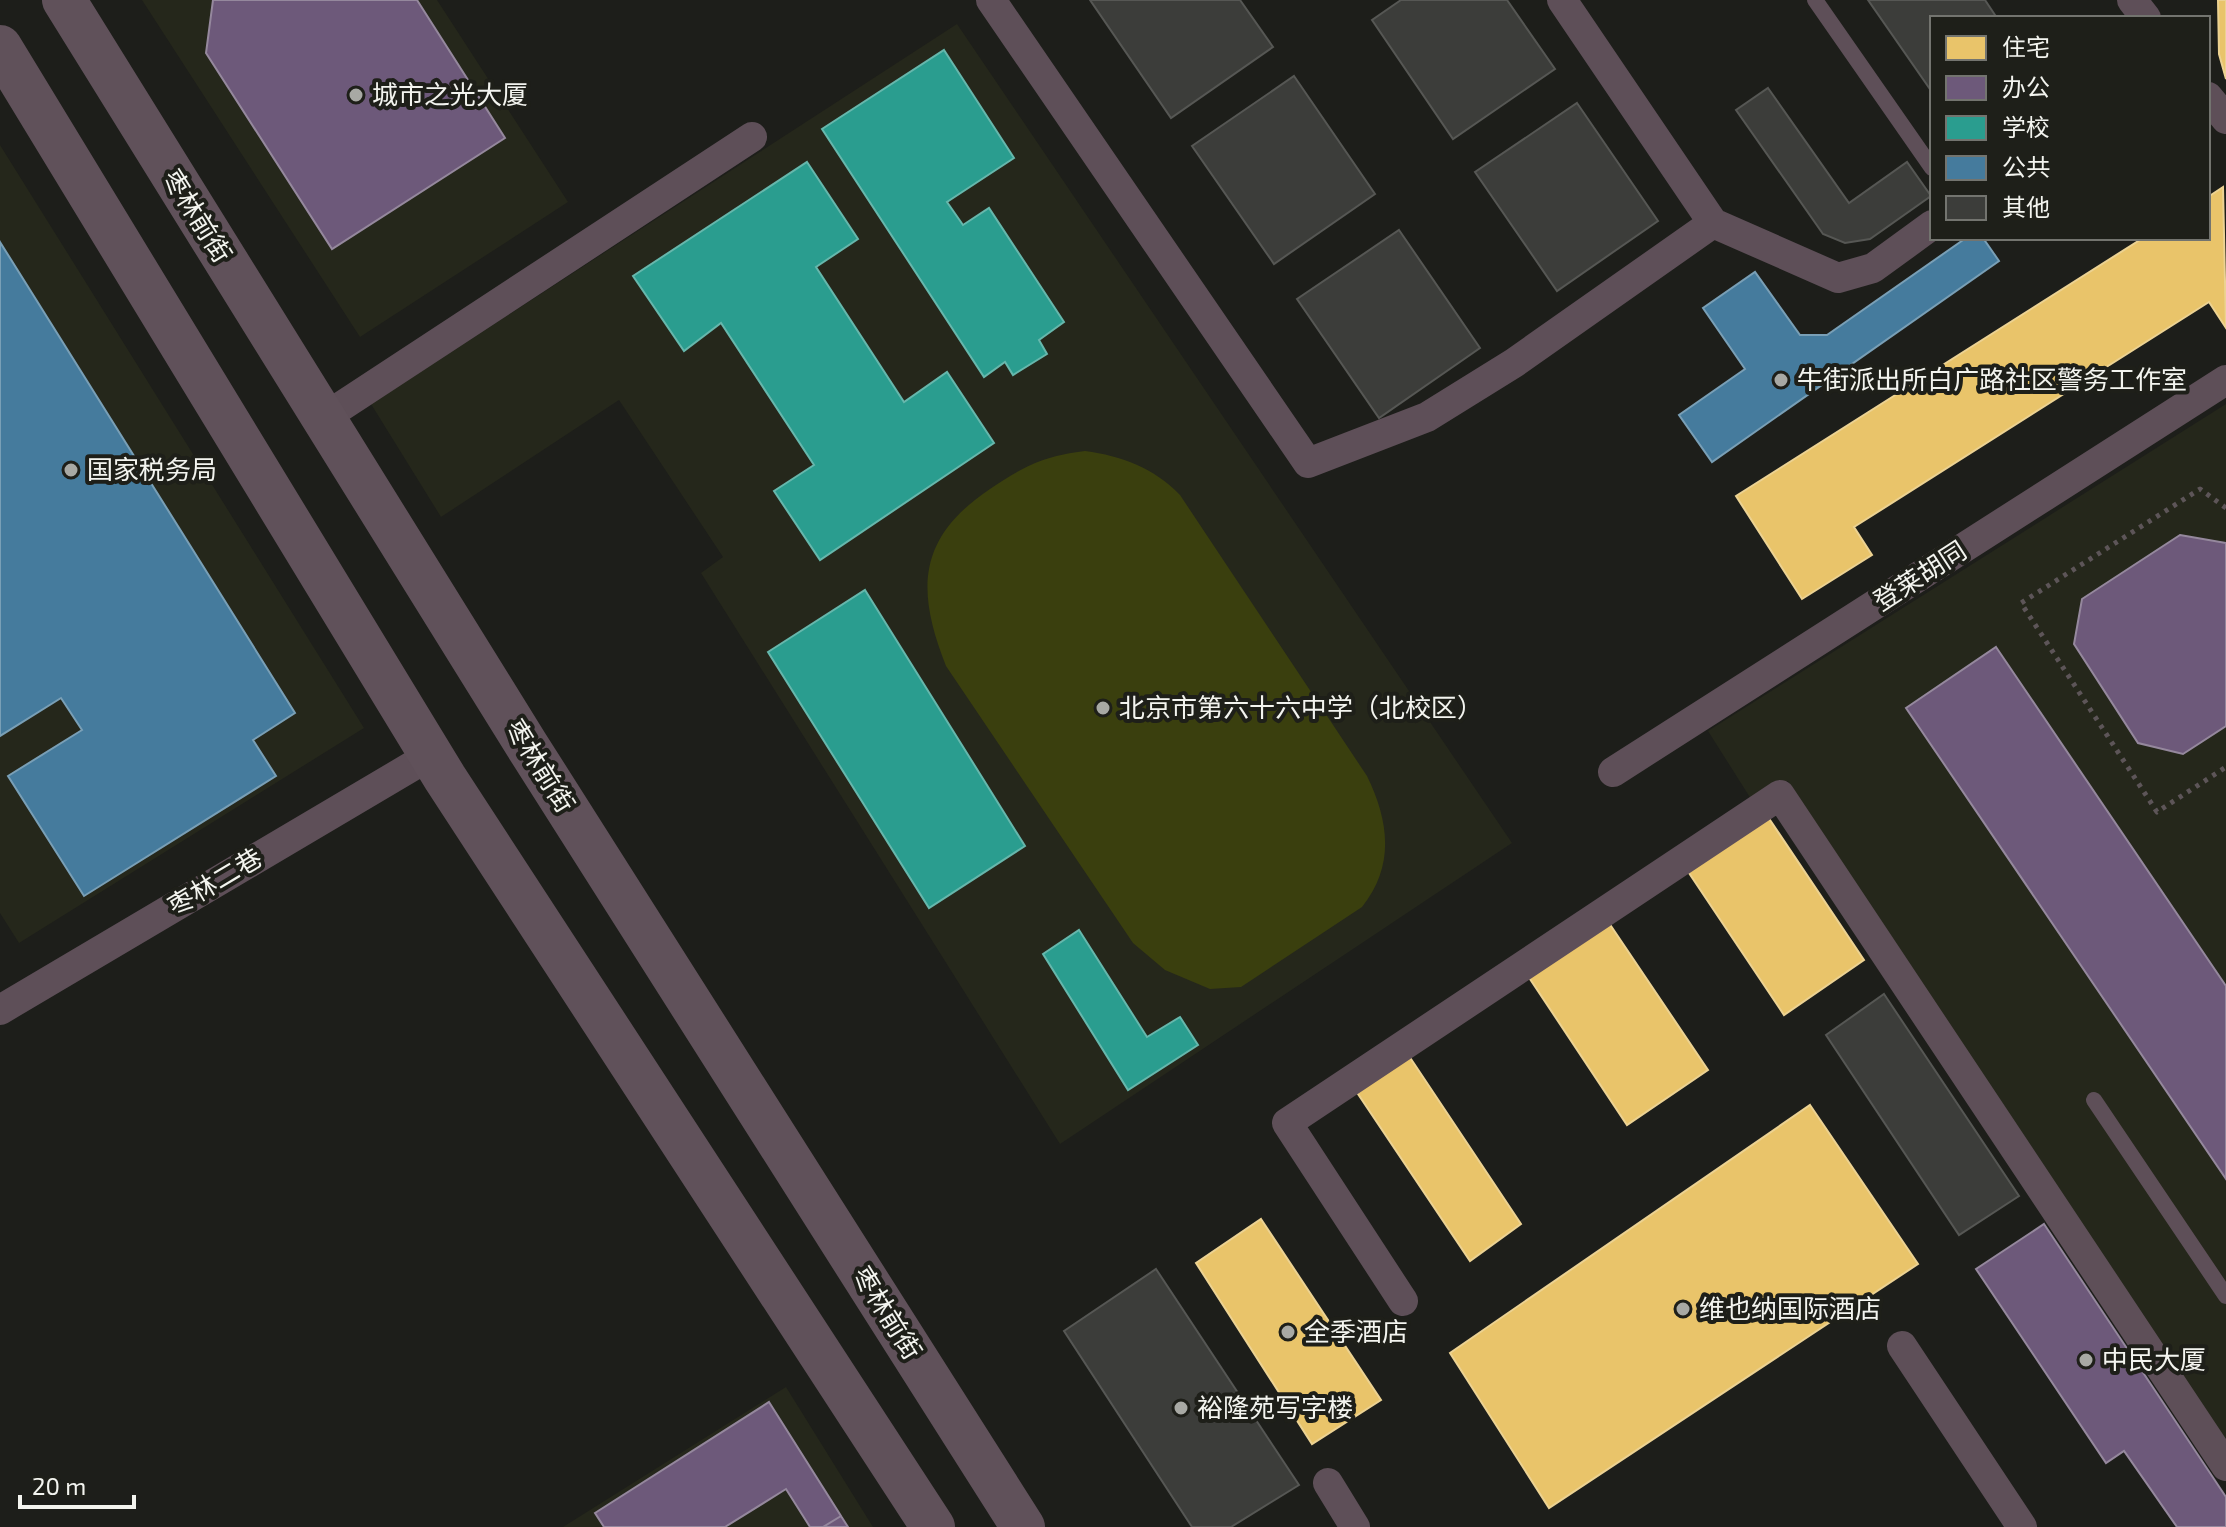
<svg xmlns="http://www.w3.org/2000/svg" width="2226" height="1527" font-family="'Exo 2','Noto Sans SC',sans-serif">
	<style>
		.built { fill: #25271b }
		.green { fill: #3a3f0e }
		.homes { fill: #e9c46a; stroke: #ecd292; stroke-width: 2 }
		.offices { fill: #6d597a; stroke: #95889d; stroke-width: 2 }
		.schools { fill: #2a9d8f; stroke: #66b7ac; stroke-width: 2 }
		.public { fill: #457b9d; stroke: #799fb6; stroke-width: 2 }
		.building { fill: #3c3d3a; stroke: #565754; stroke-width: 2 }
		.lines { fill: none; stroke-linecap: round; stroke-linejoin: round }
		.path { stroke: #5d5558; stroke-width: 5; stroke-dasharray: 4 6; stroke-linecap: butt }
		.service { stroke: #5e4f58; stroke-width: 16 }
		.minor { stroke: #5e4f58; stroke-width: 30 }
		.secondary { stroke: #60515a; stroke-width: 44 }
		.poi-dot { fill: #a8a9a4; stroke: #1e1f19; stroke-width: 3 }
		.labels { text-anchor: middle; stroke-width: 8; stroke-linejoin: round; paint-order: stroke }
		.poi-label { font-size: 26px; fill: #f3f4ef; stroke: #1e1f19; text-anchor: start }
		.street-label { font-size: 26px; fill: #f3f4ef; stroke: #1e1f19 }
	</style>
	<rect width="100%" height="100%" fill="#1d1e1a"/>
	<!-- built -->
	<path class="built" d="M142 0H437L568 202 360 337Z
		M957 24 1512 843 1060 1144 701 573 723 557 619 400 441 517 371 404Z
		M0 145 364 728 19 943 0 913Z
		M2226 404V1443L1788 781 1751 799 1708 731Z
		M786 1387 873 1527H563Z"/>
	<!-- green -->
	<path class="green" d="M1085 451C1122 456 1154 468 1180 495L1367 776C1389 821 1395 866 1362 907L1241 987 1210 989 1165 970 1133 943 946 666C916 590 917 538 990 489 1024 466 1044 456 1085 451Z"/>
	<!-- homes -->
	<path class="homes" d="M2218 0H2226V79L2219 54Z
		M2223 187 2226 328 2209 302 1854 527 1872 555 1802 599 1736 496 2143 238H2208V197Z
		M1766 814 1864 960 1784 1015 1685 867Z
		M1609 923 1708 1070 1627 1125 1528 976Z
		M1409 1056 1521 1224 1470 1261 1356 1091Z
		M1810 1105 1918 1264 1549 1508 1450 1353Z
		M1261 1219 1381 1400 1312 1444 1196 1263Z"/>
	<!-- offices -->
	<path class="offices" d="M213 0H417L505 138 332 249 206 53Z
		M2180 535 2226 543V726L2183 754 2138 743 2074 644 2082 599Z
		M1996 647 2226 986V1179L1906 708Z
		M2044 1224 2226 1497V1527H2177L2124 1451 2106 1463 1976 1269Z
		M769 1402 841 1516 823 1527H810L786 1489 725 1527H604L595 1513Z
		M841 1516 848 1527H823Z"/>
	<!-- schools -->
	<path class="schools" d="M944 50 1014 158 947 202 963 225 989 208 1064 322 1039 340 1047 354 1013 375 1005 362 984 377 822 129Z
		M807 162 858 239 816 267 904 402 947 372 994 443 820 560 774 491 814 465 721 323 684 351 633 276Z
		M865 590 1025 846 929 908 768 652Z
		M1079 930 1147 1037 1180 1017 1198 1045 1128 1090 1043 954Z"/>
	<!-- public -->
	<path class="public" d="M1966 238H1983L1999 261 1712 462 1679 415 1745 369 1703 308 1755 272 1800 335H1827Z
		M0 242 295 713 253 740 276 776 84 896 8 776 82 730 61 698 0 736Z"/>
	<!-- building -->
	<path class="building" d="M1090 0H1240L1273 47 1171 118Z
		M1401 0H1507L1555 69 1453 139 1372 20Z
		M1868 0H1985L1997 18H1932V92Z
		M1294 76 1375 194 1274 264 1192 146Z
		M1768 88 1849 203 1907 162 1931 196 1870 239 1845 243 1823 234 1736 110Z
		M1577 103 1658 221 1557 291 1475 172Z
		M1399 230 1480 348 1379 418 1297 299Z
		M1884 994 2019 1196 1959 1235 1826 1035Z
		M1156 1269 1299 1485 1231 1527H1192L1064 1331Z"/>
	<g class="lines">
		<!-- path -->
		<path class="path" d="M2226 508 2200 489 2021 603 2157 812 2226 767"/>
		<!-- service -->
		<path class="service" d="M1815 0 1932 168
			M2094 1100 2226 1296"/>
		<!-- minor -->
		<path class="minor" d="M991 0 1308 463 1427 417 1514 363 1713 223
			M1562 0 1713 223 1838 278 1873 268 1932 225
			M2132 0 2146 18
			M2208 97 2226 119
			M322 419 752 137
			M1613 772 2226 380
			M0 1010 431 755
			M1403 1301 1287 1123 1780 795 2226 1466
			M1902 1346 2022 1527
			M1328 1483 1355 1527"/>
		<!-- secondary -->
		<path class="secondary" d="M64 0 526 744 1023 1527
			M0 47 445 778 933 1527"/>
	</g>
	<!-- markers -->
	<g class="poi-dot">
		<circle cx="356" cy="95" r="8"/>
		<circle cx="1781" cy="380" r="8"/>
		<circle cx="71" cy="470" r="8"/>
		<circle cx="1103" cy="708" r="8"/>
		<circle cx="1683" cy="1309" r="8"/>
		<circle cx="1288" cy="1332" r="8"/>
		<circle cx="2086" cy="1360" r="8"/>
		<circle cx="1181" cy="1408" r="8"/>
	</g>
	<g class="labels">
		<!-- poi labels -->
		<g class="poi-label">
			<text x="372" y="104">城市之光大厦</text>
			<text x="1797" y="389">牛街派出所白广路社区警务工作室</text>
			<text x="87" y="479">国家税务局</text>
			<text x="1119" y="717">北京市第六十六中学（北校区）</text>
			<text x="1699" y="1318">维也纳国际酒店</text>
			<text x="1304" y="1341">全季酒店</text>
			<text x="2102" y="1369">中民大厦</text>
			<text x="1197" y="1417">裕隆苑写字楼</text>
		</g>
		<!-- street labels -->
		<g class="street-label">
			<text transform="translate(197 216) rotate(58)" y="9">枣林前街</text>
			<text transform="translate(1920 576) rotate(-33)" y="9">登莱胡同</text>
			<text transform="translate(540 766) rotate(58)" y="9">枣林前街</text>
			<text transform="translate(215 882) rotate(-31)" y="9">枣林二巷</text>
			<text transform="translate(887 1313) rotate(58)" y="9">枣林前街</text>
		</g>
	</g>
	<!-- legend -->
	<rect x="1930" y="16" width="280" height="224" fill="#1e1f19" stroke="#73746f" stroke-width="2"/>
	<rect x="1946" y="36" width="40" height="24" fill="#e9c46a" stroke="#73746f" stroke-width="2"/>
	<text x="2002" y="56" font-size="24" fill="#f3f4ef">住宅</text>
	<rect x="1946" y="76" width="40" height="24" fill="#6d597a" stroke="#73746f" stroke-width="2"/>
	<text x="2002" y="96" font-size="24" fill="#f3f4ef">办公</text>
	<rect x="1946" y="116" width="40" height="24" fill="#2a9d8f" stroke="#73746f" stroke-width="2"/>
	<text x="2002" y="136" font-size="24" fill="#f3f4ef">学校</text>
	<rect x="1946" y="156" width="40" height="24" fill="#457b9d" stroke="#73746f" stroke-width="2"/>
	<text x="2002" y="176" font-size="24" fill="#f3f4ef">公共</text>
	<rect x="1946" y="196" width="40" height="24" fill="#3c3d3a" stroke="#73746f" stroke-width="2"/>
	<text x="2002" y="216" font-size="24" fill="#f3f4ef">其他</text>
	<!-- scale -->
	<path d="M20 1495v12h114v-12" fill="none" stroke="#f3f4ef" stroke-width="4"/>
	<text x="32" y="1495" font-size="24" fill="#f3f4ef" stroke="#1e1f19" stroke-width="6" paint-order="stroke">20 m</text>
</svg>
